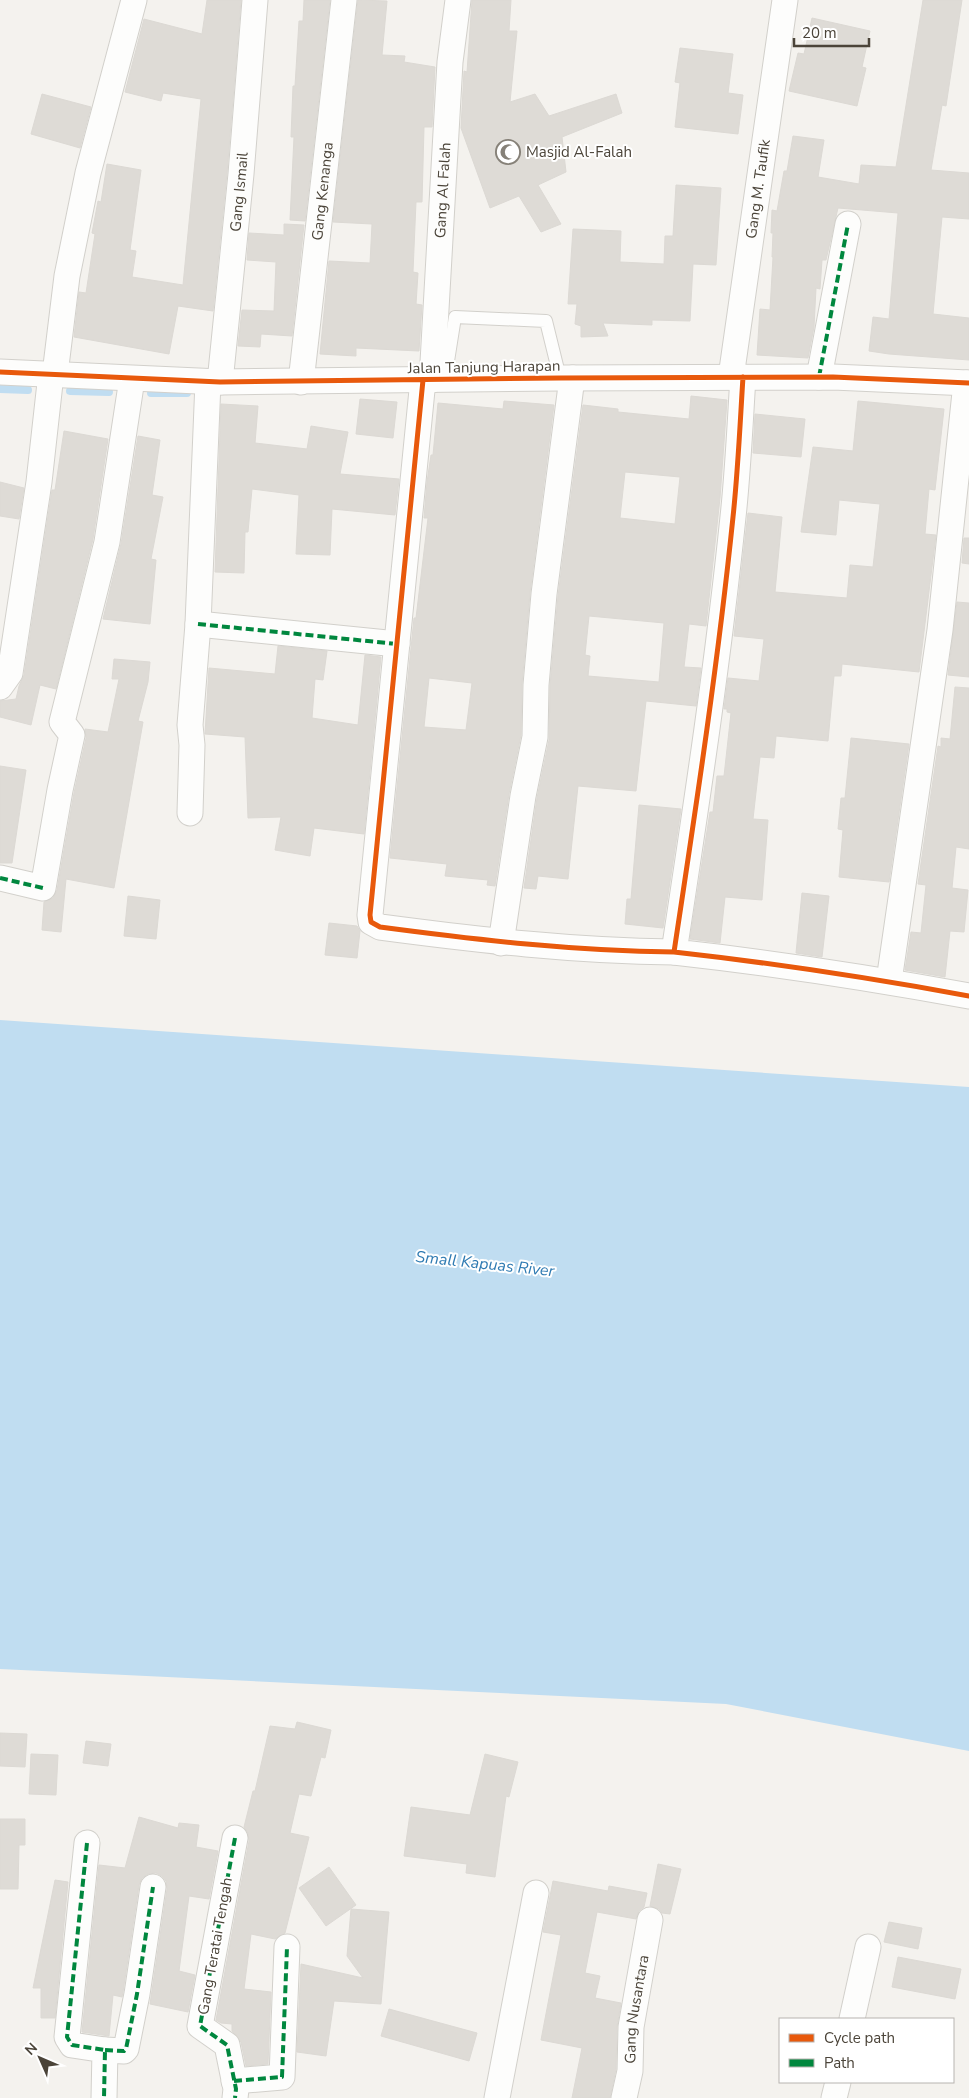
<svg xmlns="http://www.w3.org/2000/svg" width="969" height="2098" font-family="'Nunito Sans',sans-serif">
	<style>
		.water { fill: #c0ddf1 }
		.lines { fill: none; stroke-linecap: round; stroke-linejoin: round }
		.stream { stroke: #c0ddf1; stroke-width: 8 }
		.building { fill: #dedbd6; stroke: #dcd9d4; fill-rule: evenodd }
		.service-casing { stroke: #d2d0cb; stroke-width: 14 }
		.minor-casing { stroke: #d2d0cb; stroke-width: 27 }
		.service { stroke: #fdfdfc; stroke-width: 12 }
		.minor { stroke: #fdfdfc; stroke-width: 25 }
		.quiet { stroke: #00873e; stroke-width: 4; stroke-dasharray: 8 4; stroke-linecap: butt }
		.cycleway-casing { stroke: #fff; stroke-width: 8 }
		.cycleway { stroke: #e8590c; stroke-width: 5 }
		.labels { text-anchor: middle; stroke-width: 4; stroke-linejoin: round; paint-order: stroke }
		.poi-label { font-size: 15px; fill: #4b4439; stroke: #fff; text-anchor: start }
		.street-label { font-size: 15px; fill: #4b4439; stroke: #fff }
		.water-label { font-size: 16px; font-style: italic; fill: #2e7ab2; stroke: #fff }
	</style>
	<rect width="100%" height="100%" fill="#f4f2ee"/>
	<!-- water -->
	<path class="water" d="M0 1020 969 1087V1751L726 1704 0 1669Z"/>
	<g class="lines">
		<!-- stream -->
		<path class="stream" d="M0 389 28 390
			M70 391 109 392
			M151 393H187"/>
	</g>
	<!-- building -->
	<path class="building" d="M207 0H241L227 173 213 311 178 306 169 354 74 337 79 292 86 293 95 234 92 233 98 201 101 202 107 164 141 170 130 250 136 251 132 277 183 285 201 99 163 93 161 101 125 92 144 19 202 34Z
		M304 0H330L305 221 290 220 294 137H291L293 86H295L299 21H303Z
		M358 0 387 1 382 55 405 56 404 62 435 67 432 127H424L422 202H416L413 272 418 273 416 304 422 305 419 351 356 348V356L320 354 329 261 370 263 372 224 333 222Z
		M472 0H511L509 31H517L510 102 535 94 549 116 616 94 622 113 562 137 566 172 538 185 561 224 541 232 519 196 490 208 461 128 464 71 467 72Z
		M923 0H962L946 106 942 105 931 170 969 173V219L942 217 933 314 969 318V360L889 354 869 351 873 317 889 319 898 213 838 208 826 260H822L820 289 816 288 814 327 808 358 757 355 760 309 770 310 773 257H772L773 233H771L772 210 777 211 784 171H787L793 136 824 140 818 177 859 184 861 165 896 167Z
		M812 18 870 31 862 67 866 68 857 106 789 91 798 53 804 54Z
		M680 48 733 54 728 93 743 95 738 134 675 127 680 83 675 82Z
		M42 94 91 107 80 148 31 134Z
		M676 185 721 188 716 265 693 264 690 321 652 320V325L603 323 608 336 581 337V326L575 324 577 304H568L573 229 621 231 620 262 664 264 665 236H673Z
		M284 224 304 225 292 336 261 334 260 347 238 346 242 310 274 311 276 262 247 260 249 233 284 235Z
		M691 396 727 400 720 498 706 626 689 624 684 667 701 668 696 706 646 701 636 791 578 786 568 879 538 876 536 889 524 888 537 798 549 740 550 686 558 596 583 405 618 409V412L689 419ZM625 472 680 477 675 524 620 518ZM589 616 664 623 659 682 588 676 590 656 585 655Z
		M360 399 397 402 393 438 356 434Z
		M504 401 554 405 530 593 522 684 521 735 509 794 495 886 487 885 488 880 445 876 447 864 390 858 414 618H416L428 518H424L427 482 431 455H433L438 403 503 409ZM429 678 472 683 466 730 424 727Z
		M858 401 944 409 935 490 929 489 925 534 936 535 919 672 842 664 841 676H834L828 741 776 736 774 758 760 757 753 819 768 820 762 900 725 897 720 943 690 939 710 812H713L717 776H724L731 713 727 712V709H724L728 678 759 681 764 639 734 636 748 513 782 517 775 592 847 598 850 565 873 567 880 504 839 500 836 535 801 532 813 447 853 451Z
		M221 404 258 406 255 443 307 449 311 426 348 432 340 474 399 479 395 515 332 509 330 555 296 554 299 495 252 489 248 532H245L244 573 215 572Z
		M755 414 805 419 801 457 753 453Z
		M64 431 108 439 93 539 56 689 40 685 31 725 0 717V701L16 699 19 686 24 675 52 490H55Z
		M138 436 160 440 152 495 163 497 151 559 156 560 150 624 103 619 121 544Z
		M0 482 24 488 19 519 0 516Z
		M964 538H969V564L962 563Z
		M957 602 969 603V677L948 675Z
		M278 646 327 651 323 680 315 679 312 718 358 725 365 655 381 657 364 834 314 828 310 856 275 850 281 817 248 818 245 737 205 734 209 668 275 674Z
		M114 659 150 662 148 682 138 721 143 722 114 888 66 879 61 932 42 930 44 902 53 898 57 890 74 793 86 738 85 729 108 732 119 679H112Z
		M955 687 969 688V849L956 847 952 888 968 890 964 932 950 931 945 977 905 970 911 932 921 933 926 885 918 884 938 746 941 747V738L950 739Z
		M851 738 909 744 889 882 839 877 843 830 838 829 841 798H845Z
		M0 766 26 770 12 863H0Z
		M639 805 681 809 663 928 625 924 627 899H631Z
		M802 893 829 896 822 957 796 953Z
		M128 896 160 900 156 939 124 936Z
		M329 923 357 926 360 931 357 958 325 955Z
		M297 1722 331 1730 325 1758 321 1757 311 1796 299 1794 290 1833 309 1837 285 1933 275 1939 251 1934 244 1989 271 1992 268 2064 246 2066 241 2042 232 2031V2024L221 2023 216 2020 249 1841 248 1833 244 1827 253 1791H255L270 1726 295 1729Z
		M0 1733 27 1734 25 1767 0 1766Z
		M86 1741 111 1744 108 1766 83 1763Z
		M31 1754 58 1755 56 1795 29 1794Z
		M485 1754 518 1762 509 1797 506 1796 495 1877 466 1873 467 1864 404 1856 411 1807 470 1815Z
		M139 1817 178 1828 179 1823 199 1825 196 1847 218 1851 209 1899 189 1896 179 1971 195 1975 188 2012 150 2004 167 1889 166 1881 162 1876 156 1873 148 1874 142 1878 139 1885 123 1992 122 1997 113 1995 109 2036 82 2032 99 1865 125 1868Z
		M0 1819H25V1845H19L18 1889H0Z
		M658 1864 681 1869 670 1914 662 1913 659 1909 650 1906Z
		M329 1867 356 1905 326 1926 299 1888Z
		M55 1880 68 1882 55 2018H41V1988H33Z
		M553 1881 608 1891 609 1886 647 1893 644 1907 639 1911 636 1919 597 1912 585 1973 600 1976 595 1998 621 2003 617 2027 616 2069 610 2098H572L582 2048 541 2040 561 1935 543 1932Z
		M351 1909 389 1912 381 2004 334 2001 326 2056 297 2052 301 1964 363 1978 347 1956Z
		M889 1922 922 1928 918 1949 884 1942Z
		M898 1957 961 1969 955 1999 892 1987Z
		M389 2009 477 2033 469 2061 381 2036Z"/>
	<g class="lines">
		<defs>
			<path id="service" d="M445 380 455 317 546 321 560 378"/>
			<g id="minor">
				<path d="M0 372 220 382 560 378 833 377 969 383"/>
				<path d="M55 374 67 276 88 173 134 0"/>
				<path id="s1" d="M731 377 785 0"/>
				<path d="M743 377C740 424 738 471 733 517 718 663 696 807 674 952 773 963 871 978 969 996"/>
				<path d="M819 377 848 224"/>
				<path d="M423 380 370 915 371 922 380 927C478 940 575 951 674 952"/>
				<path id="s2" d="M432 380 450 62 458 0"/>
				<path id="s3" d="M220 382 241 174 255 0"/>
				<path id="s4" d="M301 382 344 0"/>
				<path d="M198 624 397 644"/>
				<path d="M0 687 10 673 39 482 51 374"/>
				<path d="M190 813 192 745 190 725 198 624 208 382"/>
				<path d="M0 878 43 888 60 790 72 735 62 722 107 542 132 379"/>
				<path d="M501 943 523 796 535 737 536 685 544 594 572 378"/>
				<path d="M889 981 940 630 966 383"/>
				<path d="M235 1838 200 2026 227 2045 236 2089 235 2098"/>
				<path d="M87 1843 67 2037 72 2045 105 2050 104 2098"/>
				<path d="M852 2019 868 1947"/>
				<path d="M105 2050 124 2051 126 2049 137 1994 153 1887"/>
				<path d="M234 2081 282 2077 287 1947"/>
				<path d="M497 2098 536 1893"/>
				<path id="s5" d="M624 2098 630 2071 631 2027 650 1920"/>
				<path d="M834 2098 838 2082"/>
			</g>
		</defs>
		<!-- service casing -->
		<use href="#service" class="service-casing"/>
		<!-- minor casing -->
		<use href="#minor" class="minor-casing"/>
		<!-- service -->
		<use href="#service" class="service"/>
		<!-- minor -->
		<use href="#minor" class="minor"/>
		<!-- quiet -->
		<path class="quiet" d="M819 377 848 224
			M198 624 397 644
			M0 878 43 888
			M235 1838 200 2026 227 2045 236 2089 235 2098
			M87 1843 67 2037 72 2045 105 2050 104 2098
			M105 2050 124 2051 126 2049 137 1994 153 1887
			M234 2081 282 2077 287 1947"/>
		<defs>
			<path id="cycleway" d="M0 372 220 382 560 378 833 377 969 383
				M743 377C740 424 738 471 733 517 718 663 696 807 674 952 773 963 871 978 969 996
				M423 380 370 915 371 922 380 927C478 940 575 951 674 952"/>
		</defs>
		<!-- cycleway casing -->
		<use href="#cycleway" class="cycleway-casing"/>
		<!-- cycleway -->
		<use href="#cycleway" class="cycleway"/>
	</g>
	<!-- icons -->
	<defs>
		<symbol id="mosque-ring" viewBox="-11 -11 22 22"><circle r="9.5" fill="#fff" stroke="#868178" stroke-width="1.5"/><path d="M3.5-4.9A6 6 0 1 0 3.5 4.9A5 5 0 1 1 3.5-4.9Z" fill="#868178"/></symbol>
	</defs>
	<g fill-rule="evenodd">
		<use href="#mosque-ring" x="494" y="138" width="28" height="28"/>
	</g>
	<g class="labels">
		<!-- poi labels -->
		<g class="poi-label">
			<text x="526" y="157">Masjid Al-Falah</text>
		</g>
		<!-- street labels -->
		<g class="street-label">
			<text dy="5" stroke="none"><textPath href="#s1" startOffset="190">Gang M. Taufik</textPath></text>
			<text dy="5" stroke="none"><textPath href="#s2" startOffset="190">Gang Al Falah</textPath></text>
			<text dy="5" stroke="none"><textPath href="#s3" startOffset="191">Gang Ismail</textPath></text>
			<text dy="5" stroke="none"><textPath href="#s4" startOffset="192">Gang Kenanga</textPath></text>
			<text transform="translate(484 367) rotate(-1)" y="5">Jalan Tanjung Harapan</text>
			<text transform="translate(215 1946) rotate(-80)" y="5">Gang Teratai Tengah</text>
			<text dy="5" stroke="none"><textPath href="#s5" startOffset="90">Gang Nusantara</textPath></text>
		</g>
		<!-- water labels -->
		<g class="water-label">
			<text transform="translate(485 1263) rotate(6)" y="6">Small Kapuas River</text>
		</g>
	</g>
	<!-- legend -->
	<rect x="779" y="2018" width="175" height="65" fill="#ffffff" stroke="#b7b4b0"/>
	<rect x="789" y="2034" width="25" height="8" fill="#e8590c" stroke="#b7b4b0"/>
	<text x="824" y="2043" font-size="15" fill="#4b4439">Cycle path</text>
	<rect x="789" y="2059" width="25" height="8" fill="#00873e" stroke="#b7b4b0"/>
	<text x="824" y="2068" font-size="15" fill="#4b4439">Path</text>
	<!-- north arrow -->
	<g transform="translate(40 2058) rotate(315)" stroke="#ffffff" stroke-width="4" paint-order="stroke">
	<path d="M0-4L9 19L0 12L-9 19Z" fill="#4b4439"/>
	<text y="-8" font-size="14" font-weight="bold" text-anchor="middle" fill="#4b4439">N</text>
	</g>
	<!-- scale -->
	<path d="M794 38v8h75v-8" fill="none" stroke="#4b4439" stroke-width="2.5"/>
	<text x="802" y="38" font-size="15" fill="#4b4439" stroke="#ffffff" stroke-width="4" paint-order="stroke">20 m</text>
</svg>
